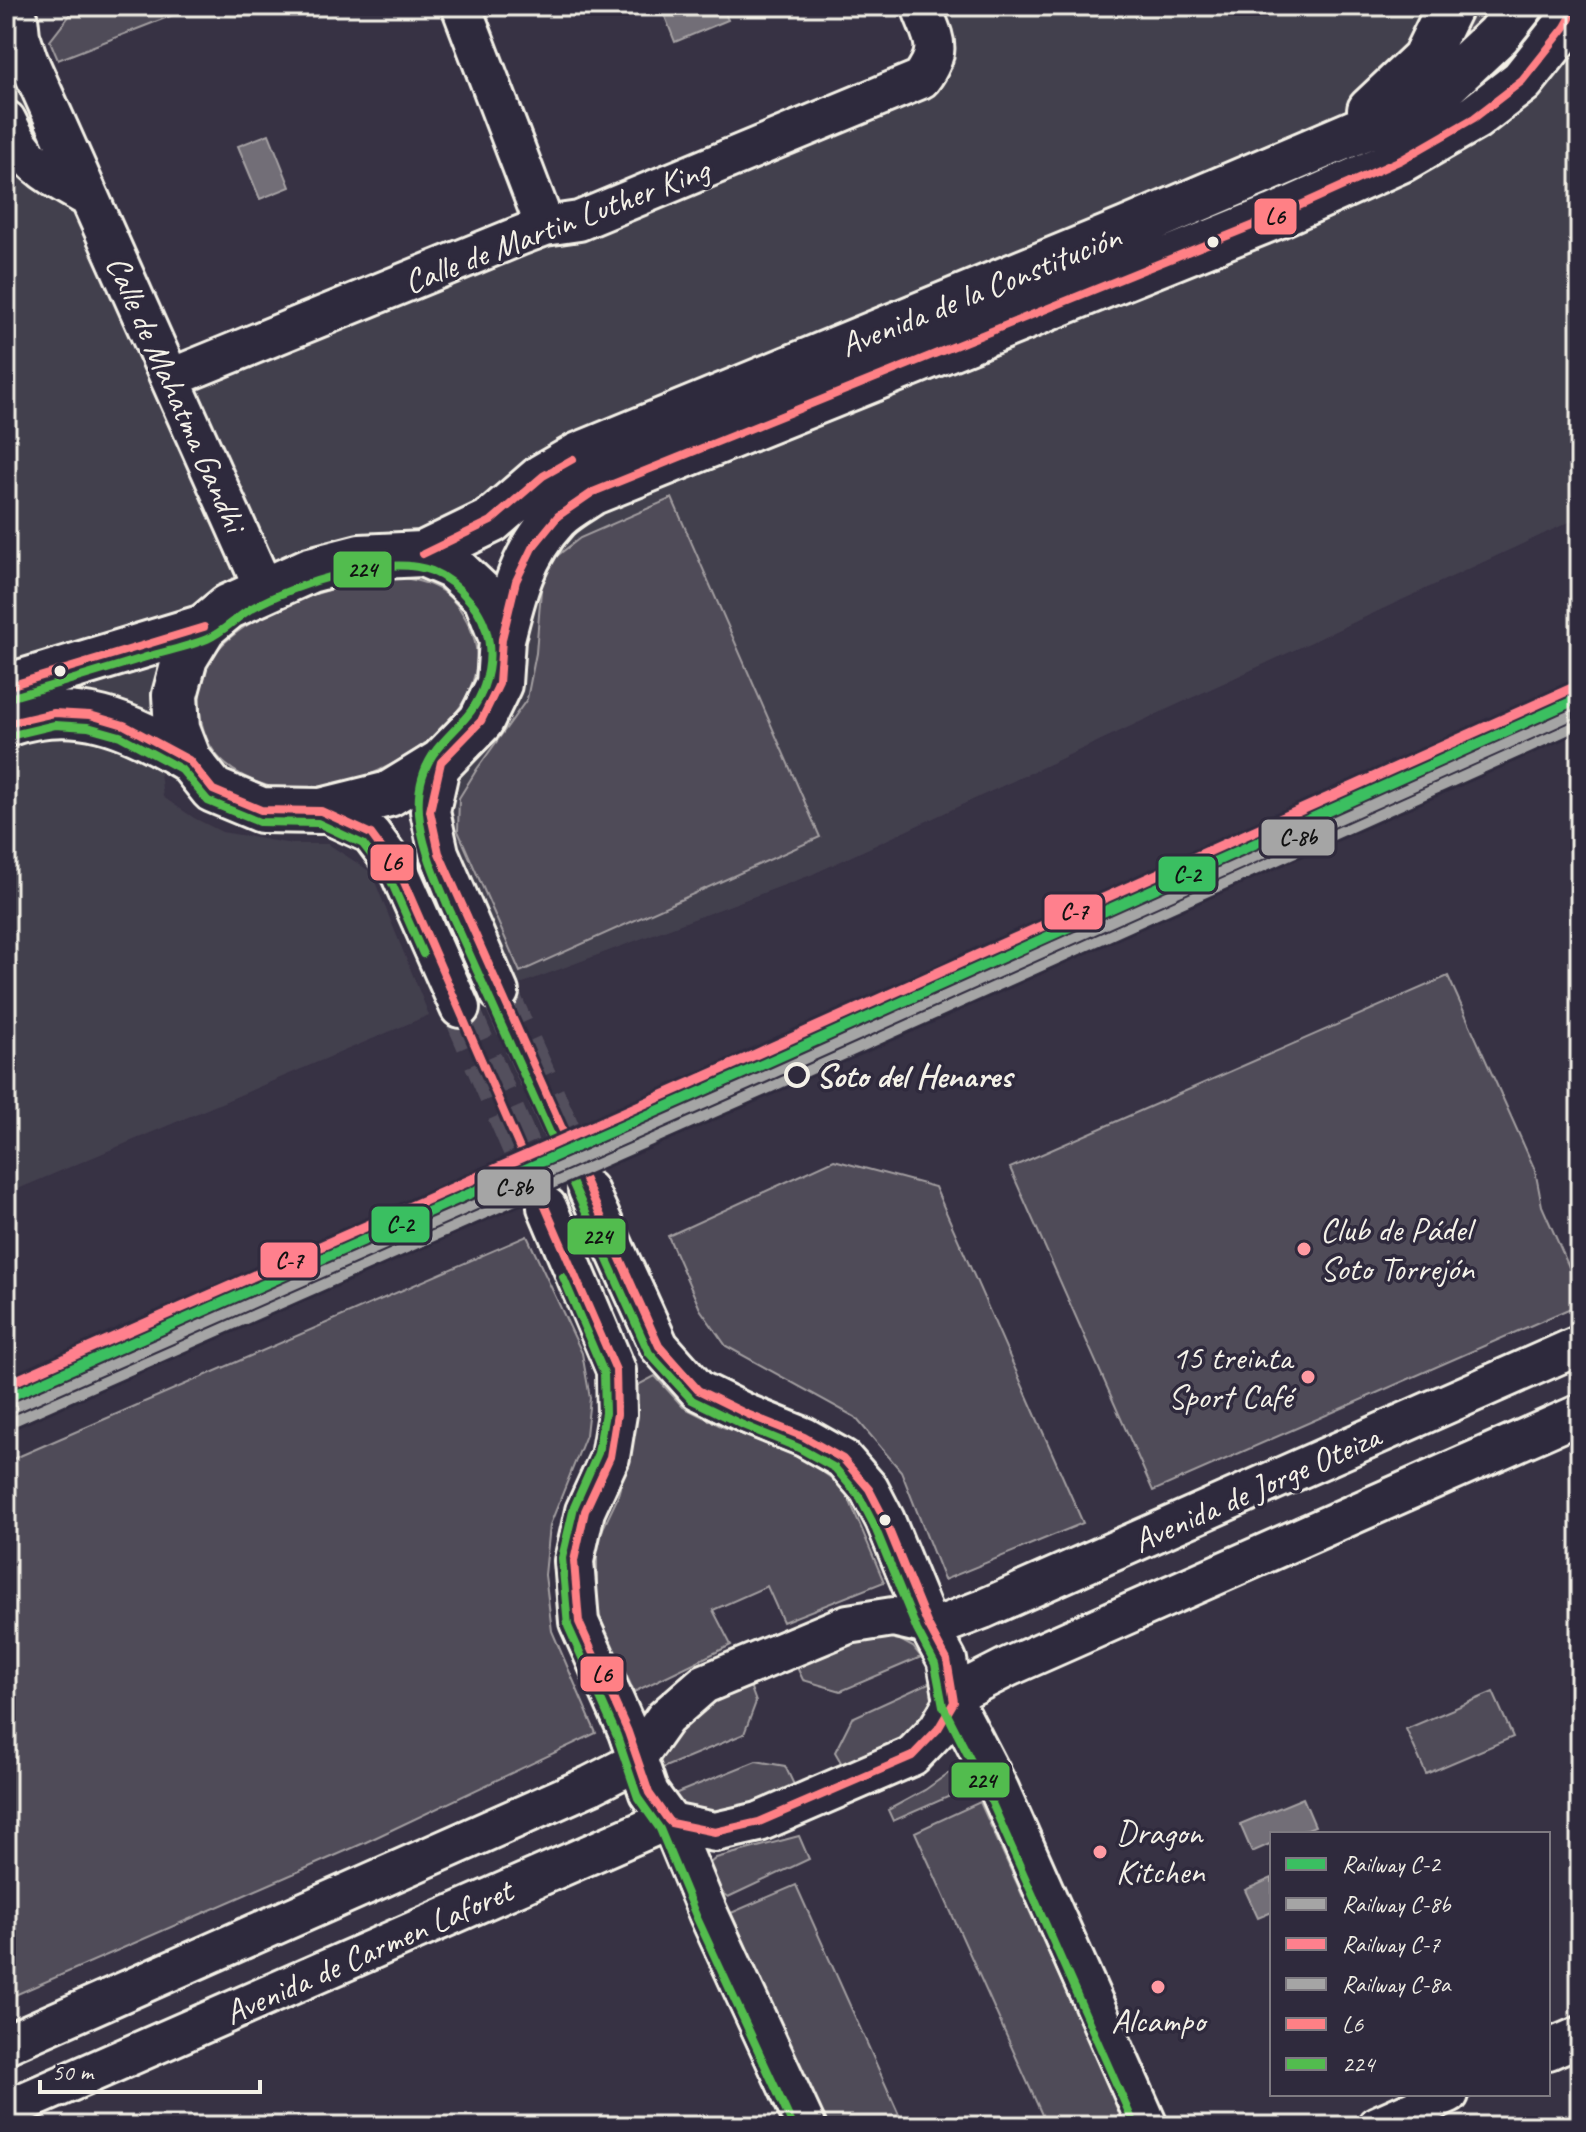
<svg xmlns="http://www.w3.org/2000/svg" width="1586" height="2132" font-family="Caveat,sans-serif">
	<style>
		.built { fill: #433f4e }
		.green { fill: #504b59; stroke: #a29ea0; stroke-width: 2 }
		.water { fill: #726e77; stroke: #a6a2a4; stroke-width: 2 }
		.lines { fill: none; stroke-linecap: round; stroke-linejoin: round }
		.minor-tunnel { stroke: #534f5d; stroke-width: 38; stroke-dasharray: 38 19; stroke-linecap: butt }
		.minor-casing { stroke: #f4f1e8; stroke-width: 44 }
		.major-casing { stroke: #f4f1e8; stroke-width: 50 }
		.minor { stroke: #2f2a3d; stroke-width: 38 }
		.major { stroke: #2f2a3d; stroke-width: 44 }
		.bus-1-casing { stroke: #2f2a3d; stroke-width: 14 }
		.bus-2-casing { stroke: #2f2a3d; stroke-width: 14 }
		.bus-1 { stroke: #ff8085; stroke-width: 8 }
		.bus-2 { stroke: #52bc4e; stroke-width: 8 }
		.rail-1-casing { stroke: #2f2a3d; stroke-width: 16 }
		.rail-2-casing { stroke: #2f2a3d; stroke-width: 16 }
		.rail-3-casing { stroke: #2f2a3d; stroke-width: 16 }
		.rail-4-casing { stroke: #2f2a3d; stroke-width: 16 }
		.rail-1 { stroke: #3abf61; stroke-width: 10 }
		.rail-2 { stroke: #a5a5a5; stroke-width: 10 }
		.rail-3 { stroke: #ff808d; stroke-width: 10 }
		.rail-4 { stroke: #a5a5a5; stroke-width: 10 }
		.bus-dot { fill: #f4f1e8; stroke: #2f2a3d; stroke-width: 3 }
		.stop-dot { fill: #2f2a3d; stroke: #f4f1e8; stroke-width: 4 }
		.poi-dot { fill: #ff9aa2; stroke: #2f2a3d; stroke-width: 3 }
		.labels { text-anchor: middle; stroke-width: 7; stroke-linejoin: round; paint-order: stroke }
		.street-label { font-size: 34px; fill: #f4f1e8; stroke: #2f2a3d }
		.stop-label { font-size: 34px; font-weight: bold; fill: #f4f1e8; stroke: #2f2a3d; text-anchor: start }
		.poi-label { font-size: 34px; fill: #f4f1e8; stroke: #2f2a3d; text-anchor: start }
		.line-badge { stroke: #2f2a3d; stroke-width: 3 }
		.pale-badge-label { font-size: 22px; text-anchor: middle; font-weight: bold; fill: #111 }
	</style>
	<rect width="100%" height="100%" fill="#373244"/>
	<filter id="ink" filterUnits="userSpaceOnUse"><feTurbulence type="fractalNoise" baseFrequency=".0125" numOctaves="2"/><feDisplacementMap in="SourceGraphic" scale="16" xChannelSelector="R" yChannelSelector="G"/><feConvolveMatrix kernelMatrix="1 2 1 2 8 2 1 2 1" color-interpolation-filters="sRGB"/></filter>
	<g filter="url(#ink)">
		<!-- built -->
		<path class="built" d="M921 6H1450L1376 105 491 521 360 557 161 657 155 689 156 740 163 797 194 818 222 832 292 844H328L371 872 429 1015 6 1194V22L172 378 921 79Z
			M1580 6V517L811 875 499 992 458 899 441 762 558 516 1401 160Z"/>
		<!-- green -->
		<path class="green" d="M77 6H196L58 60 50 41Z
			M1473 6H1494L1456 47 1450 48Z
			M672 498 820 837 520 972 458 831 459 798 477 769 527 699 536 653 542 577 557 556 580 538Z
			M394 576C430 582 449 587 467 621 519 717 348 811 268 786 235 776 210 759 202 724 197 702 199 672 214 654 251 608 338 584 394 576Z
			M1448 976 1535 1170 1542 1206 1580 1292V1304L1153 1491 1010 1168Z
			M834 1160 935 1187 1083 1523 944 1580 901 1471 855 1417 726 1346 700 1309 668 1236Z
			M527 1236 582 1353 590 1398 586 1435 550 1525 545 1575 552 1631 596 1733 364 1843 6 1999V1462Z
			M655 1376 683 1407 723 1427 790 1449 844 1487 884 1582 783 1622 767 1586 713 1610 731 1645 634 1692 597 1611V1541L617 1499 635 1431 636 1386Z
			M891 1635 913 1647 921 1657 841 1691 803 1680 795 1663 853 1639Z
			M748 1680 756 1702 744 1734 660 1769C658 1721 712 1700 748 1680Z
			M933 1681C937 1732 884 1750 846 1771L835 1752 852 1718Z
			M1493 1692 1513 1737 1426 1774 1406 1729Z
			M756 1761 785 1766 798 1793 713 1818 684 1809 672 1795Z
			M965 1767 973 1786 893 1821 888 1810 925 1790 953 1770Z
			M980 1802 1127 2126H1047L915 1832Z
			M799 1836 809 1859 728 1897C715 1889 711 1879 709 1864L716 1858Z
			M796 1885 904 2126H827L731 1913Z"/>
		<!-- water -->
		<path class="water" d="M682 6H722L728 20 675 42 664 14Z
			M269 134 290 187 260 199 238 146Z
			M1303 1798 1315 1826 1295 1834H1272V1843L1252 1852 1240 1824Z
			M1272 1878V1912L1258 1918 1245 1890Z"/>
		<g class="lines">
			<!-- minor-tunnel -->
			<path class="minor-tunnel" d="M499 992 588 1190
				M460 1008 547 1207"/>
			<defs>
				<path id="minor" d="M461 6 545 226
					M18 17 20 36 28 60 264 589
					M6 120C27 166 48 174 89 198
					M171 378 519 236 545 226 579 221 921 79C944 48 933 39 921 6
					M441 762 430 811 439 853 499 992
					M321 811 371 834 400 873 460 1008
					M588 1190 659 1346 698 1390 747 1414 804 1437 843 1459 869 1489 885 1520 928 1625 947 1660 953 1695 954 1702 938 1729 912 1756 759 1822 715 1832 671 1823
					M547 1207 616 1370 617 1414 610 1457 585 1511 574 1561 579 1622 628 1732 649 1793 671 1823 708 1913 806 2126
					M931 1629 983 1609 1580 1345
					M953 1695 1008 1667 1580 1414
					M954 1702 999 1789 1148 2126
					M638 1756 665 1718 704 1684 848 1624 893 1617 928 1625
					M6 2044 591 1785 638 1761
					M1548 2050 1580 2036
					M6 2110 668 1820
					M1377 2126 1449 2094"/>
				<path id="major" d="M1370 110 1424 59 1450 6
					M423 554 491 521 543 476 579 455 1126 230 1393 116 1445 85 1498 35 1521 6
					M423 554 453 567 486 598 502 639 499 684 481 721 441 762 389 794 321 811 261 810 213 790 189 760 177 729 175 695 185 658 204 627 228 607 310 570 360 557Z
					M502 639C513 594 523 553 556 518 566 508 581 500 593 492L1274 217 1401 160 1474 118 1522 81 1565 27 1577 6
					M6 687 204 627
					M6 724C77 700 128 723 189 760"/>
			</defs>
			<!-- minor casing -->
			<use href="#minor" class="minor-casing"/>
			<!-- major casing -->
			<use href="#major" class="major-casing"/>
			<!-- minor -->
			<use href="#minor" class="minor"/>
			<!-- major -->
			<use href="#major" class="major"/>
			<defs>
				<path id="bus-1" d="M423 554 491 521 543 476 573 459
					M6 687 204 627
					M6 724 54 713 90 715 124 725 189 760 213 790 261 810 321 811 371 834 400 873 616 1370 617 1414 610 1457 585 1511 574 1561 579 1622 628 1732 649 1793 668 1820 671 1823 715 1832 759 1822 912 1756 938 1729 954 1702 947 1660 928 1625 885 1520 869 1489 843 1459 804 1437 747 1414 698 1390 659 1346 439 853 430 811 441 762 481 721 499 684 502 639 516 581 532 548 558 516 593 492 1274 217 1401 160 1474 118 1522 81 1565 27 1577 6"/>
				<path id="bus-2" d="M9 698C54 685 98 672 143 658 164 652 187 647 207 639 223 632 237 617 252 608 293 585 386 553 432 571 447 577 460 589 470 601 491 624 494 658 484 686 475 714 455 727 437 749 400 796 427 856 447 904L649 1353 692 1400 743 1425 799 1448 835 1468 859 1496 874 1525 917 1630 935 1664 943 1706 988 1794 1135 2126
					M9 736 55 725 88 727 120 736 181 769 208 801 259 822 318 823 363 844 390 879 423 954
					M563 1277 604 1373 605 1413 598 1453 574 1507 562 1558 568 1626 617 1736 638 1798 660 1829 697 1918 793 2126"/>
			</defs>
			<!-- bus-1 casing -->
			<use href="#bus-1" class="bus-1-casing"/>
			<!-- bus-2 casing -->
			<use href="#bus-2" class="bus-2-casing"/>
			<!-- bus-1 -->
			<use href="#bus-1" class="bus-1"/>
			<!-- bus-2 -->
			<use href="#bus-2" class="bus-2"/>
			<defs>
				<path id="rail-1" d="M6 1398 757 1067 1580 698"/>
				<path id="rail-2" d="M11 1409 762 1078 1580 711"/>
				<path id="rail-3" d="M6 1385 752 1056 1575 687"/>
				<path id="rail-4" d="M16 1420 767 1089 1580 724"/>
			</defs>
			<!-- rail-1 casing -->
			<use href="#rail-1" class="rail-1-casing"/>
			<!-- rail-2 casing -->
			<use href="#rail-2" class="rail-2-casing"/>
			<!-- rail-3 casing -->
			<use href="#rail-3" class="rail-3-casing"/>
			<!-- rail-4 casing -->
			<use href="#rail-4" class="rail-4-casing"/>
			<!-- rail-1 -->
			<use href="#rail-1" class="rail-1"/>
			<!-- rail-2 -->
			<use href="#rail-2" class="rail-2"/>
			<!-- rail-3 -->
			<use href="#rail-3" class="rail-3"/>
			<!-- rail-4 -->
			<use href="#rail-4" class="rail-4"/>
		</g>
	</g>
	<!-- markers -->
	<g class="bus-dot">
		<circle cx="1213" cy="242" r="7"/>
		<circle cx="60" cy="671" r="7"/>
		<circle cx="885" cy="1520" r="7"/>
	</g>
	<circle class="stop-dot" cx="797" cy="1075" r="11"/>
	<g class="poi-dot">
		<circle cx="1304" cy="1249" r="8"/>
		<circle cx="1308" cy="1377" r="8"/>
		<circle cx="1100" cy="1852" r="8"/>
		<circle cx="1158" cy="1987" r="8"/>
	</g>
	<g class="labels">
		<!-- street labels -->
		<g class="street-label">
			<text transform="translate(556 225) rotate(-21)" y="12">Calle de Martin Luther King</text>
			<text transform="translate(980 290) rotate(-22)" y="12">Avenida de la Constitución</text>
			<text transform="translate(177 393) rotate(66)" y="12">Calle de Mahatma Gandhi</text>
			<text transform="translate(1256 1488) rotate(-24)" y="12">Avenida de Jorge Oteiza</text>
			<text transform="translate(368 1951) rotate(-24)" y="12">Avenida de Carmen Laforet</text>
		</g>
		<!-- stop labels -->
		<g class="stop-label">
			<text x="816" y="1087">Soto del Henares</text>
		</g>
		<!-- poi labels -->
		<g class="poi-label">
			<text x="1320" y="1241">Club de Pádel<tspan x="1320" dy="39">Soto Torrejón</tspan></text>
			<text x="1292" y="1369" text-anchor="end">15 treinta<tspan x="1292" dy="39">Sport Café</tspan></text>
			<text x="1116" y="1844">Dragon<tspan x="1116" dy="39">Kitchen</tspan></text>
			<text x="1158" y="2032" text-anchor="middle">Alcampo</text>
		</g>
	</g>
	<g class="line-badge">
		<rect x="1253" y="197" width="45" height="39" rx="8" fill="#ff8085"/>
		<rect x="332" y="550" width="61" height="39" rx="8" fill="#52bc4e"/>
		<rect x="1260" y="818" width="76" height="39" rx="8" fill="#a5a5a5"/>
		<rect x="369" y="843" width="46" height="39" rx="8" fill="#ff8085"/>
		<rect x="1157" y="855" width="60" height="38" rx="8" fill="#3abf61"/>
		<rect x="1043" y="893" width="61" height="38" rx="8" fill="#ff808d"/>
		<rect x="476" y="1168" width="76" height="39" rx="8" fill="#a5a5a5"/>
		<rect x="370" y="1205" width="61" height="39" rx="8" fill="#3abf61"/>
		<rect x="566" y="1217" width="61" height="39" rx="8" fill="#52bc4e"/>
		<rect x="259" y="1241" width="60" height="38" rx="8" fill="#ff808d"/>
		<rect x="579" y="1655" width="46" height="38" rx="8" fill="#ff8085"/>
		<rect x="950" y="1761" width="61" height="38" rx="8" fill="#52bc4e"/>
	</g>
	<g class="pale-badge-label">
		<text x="1275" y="224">L6</text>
		<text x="362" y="577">224</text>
		<text x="1298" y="845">C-8b</text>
		<text x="392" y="870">L6</text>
		<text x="1187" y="882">C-2</text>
		<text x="1074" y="919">C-7</text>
		<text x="514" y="1195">C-8b</text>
		<text x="400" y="1232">C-2</text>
		<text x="597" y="1244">224</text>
		<text x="289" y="1268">C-7</text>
		<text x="602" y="1682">L6</text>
		<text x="981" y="1788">224</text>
	</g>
	<!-- margin -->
	<rect width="1586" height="2132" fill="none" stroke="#2f2a3d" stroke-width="32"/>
	<rect x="16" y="16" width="1554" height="2100" fill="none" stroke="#f4f1e8" stroke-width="3" filter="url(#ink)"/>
	<!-- legend -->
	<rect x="1270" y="1832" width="280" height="264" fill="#2f2a3d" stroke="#7e7a81" stroke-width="2"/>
	<rect x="1286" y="1858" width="40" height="12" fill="#3abf61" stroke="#7e7a81" stroke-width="2"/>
	<text x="1342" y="1872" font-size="24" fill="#f4f1e8">Railway C-2</text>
	<rect x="1286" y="1898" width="40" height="12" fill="#a5a5a5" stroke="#7e7a81" stroke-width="2"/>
	<text x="1342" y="1912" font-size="24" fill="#f4f1e8">Railway C-8b</text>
	<rect x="1286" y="1938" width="40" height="12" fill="#ff808d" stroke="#7e7a81" stroke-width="2"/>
	<text x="1342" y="1952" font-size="24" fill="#f4f1e8">Railway C-7</text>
	<rect x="1286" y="1978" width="40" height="12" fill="#a5a5a5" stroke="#7e7a81" stroke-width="2"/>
	<text x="1342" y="1992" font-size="24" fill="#f4f1e8">Railway C-8a</text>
	<rect x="1286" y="2018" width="40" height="12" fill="#ff8085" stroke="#7e7a81" stroke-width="2"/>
	<text x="1342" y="2032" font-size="24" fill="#f4f1e8">L6</text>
	<rect x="1286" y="2058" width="40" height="12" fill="#52bc4e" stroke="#7e7a81" stroke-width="2"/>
	<text x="1342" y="2072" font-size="24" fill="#f4f1e8">224</text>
	<!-- scale -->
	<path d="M40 2080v12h220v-12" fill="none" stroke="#f4f1e8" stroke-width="4"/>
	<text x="52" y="2080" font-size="24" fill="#f4f1e8" stroke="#2f2a3d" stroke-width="6" paint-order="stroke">50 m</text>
</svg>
